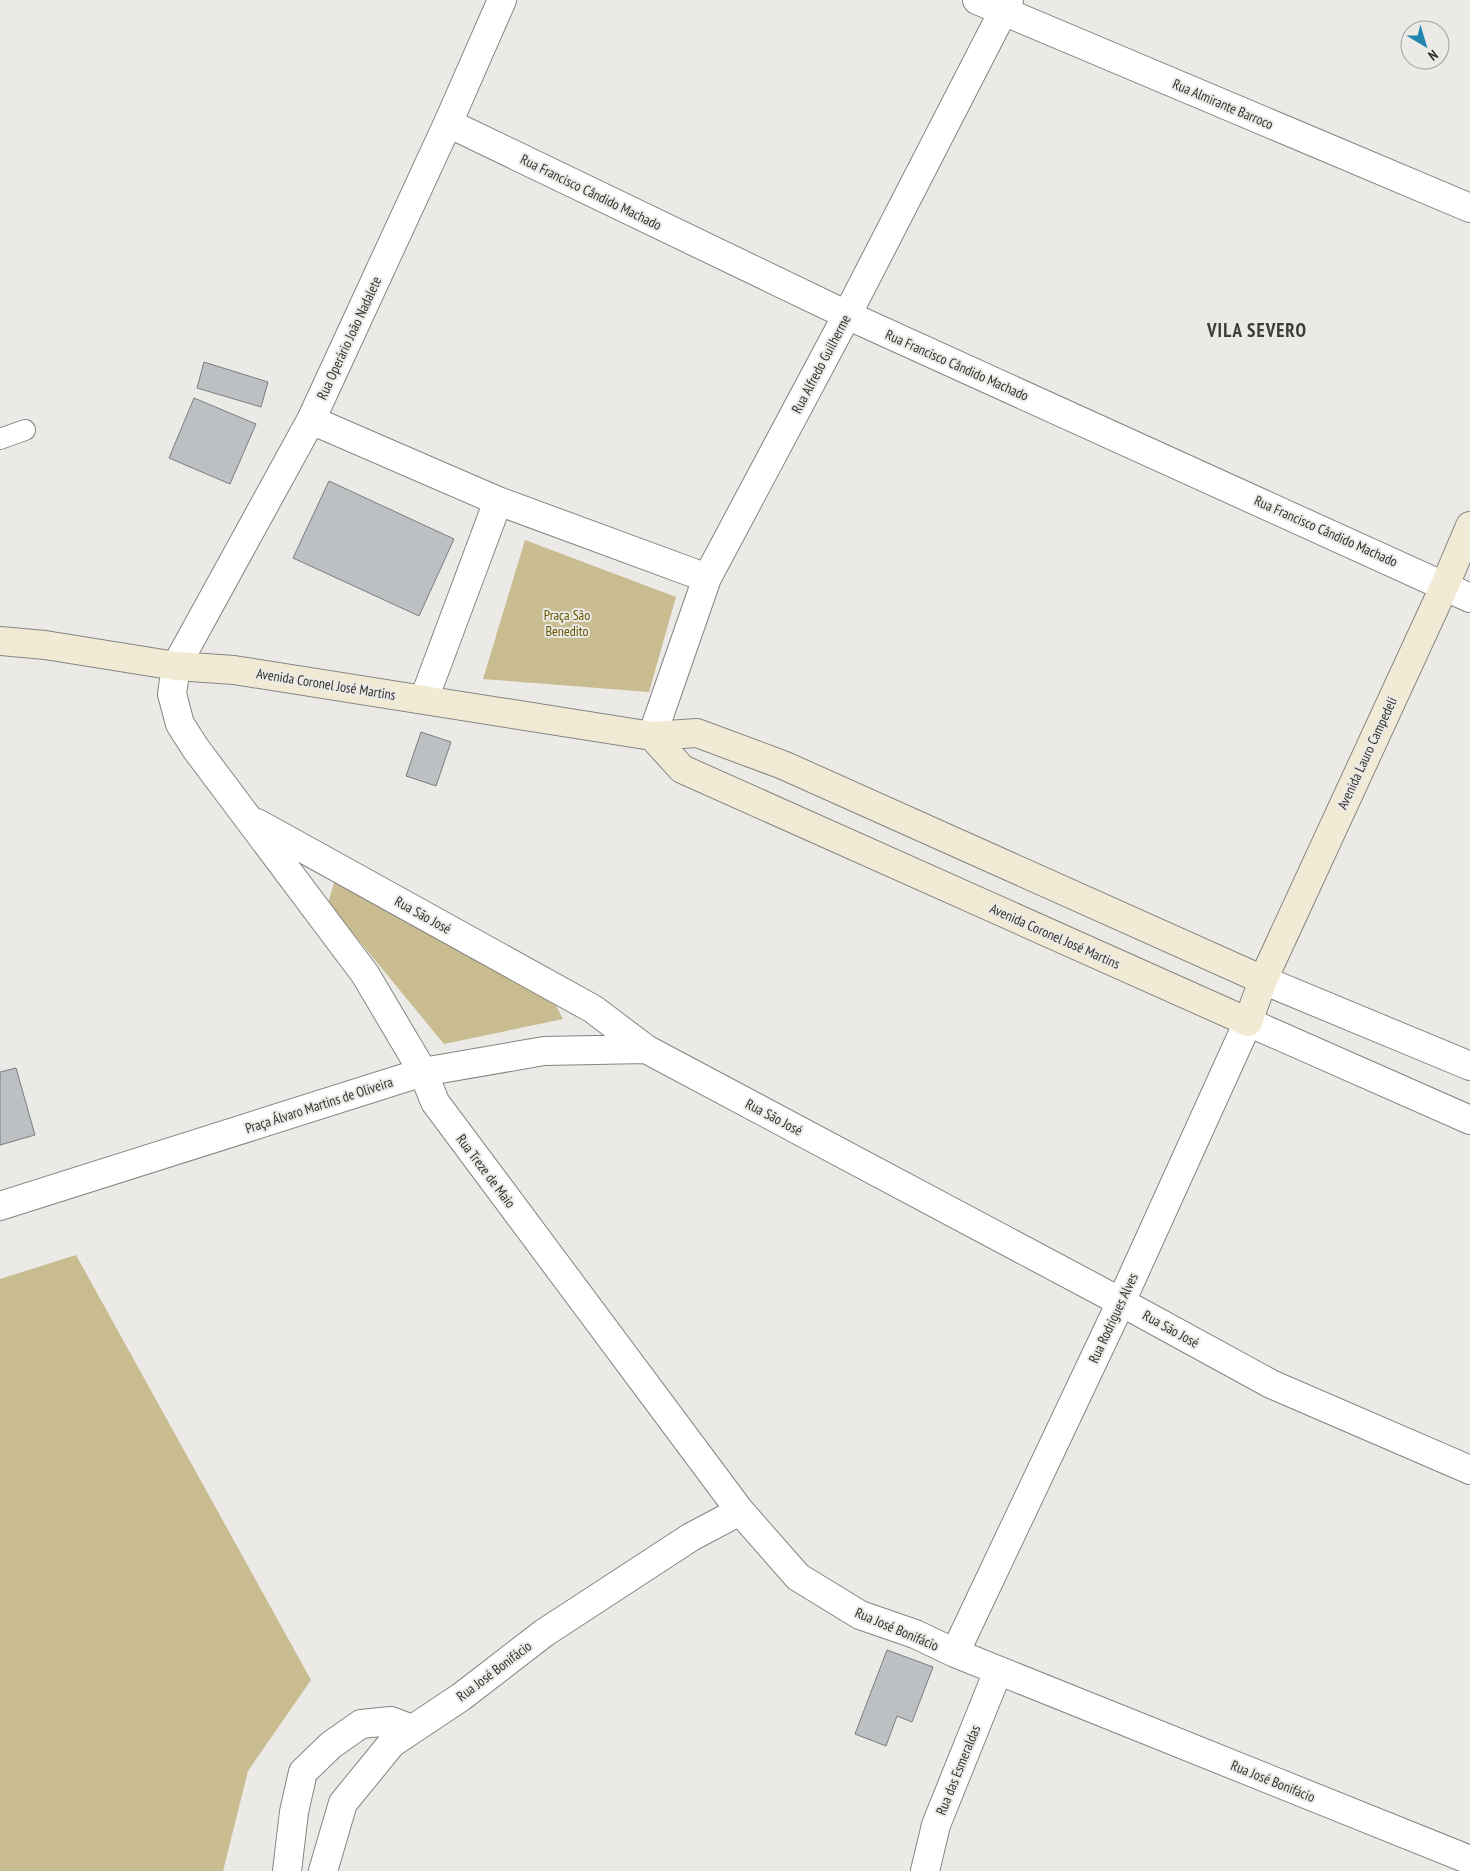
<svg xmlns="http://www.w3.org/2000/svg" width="1470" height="1871" font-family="'PT Sans Narrow',sans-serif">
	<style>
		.green { fill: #c9bc90 }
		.building { fill: #bdc0c2; stroke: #7a7d7f }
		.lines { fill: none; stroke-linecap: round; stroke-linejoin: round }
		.lane-casing { stroke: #868582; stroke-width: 22 }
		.street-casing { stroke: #868582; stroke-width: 30 }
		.secondary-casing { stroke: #868582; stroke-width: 30 }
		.lane { stroke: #fff; stroke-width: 20 }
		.street { stroke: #fff; stroke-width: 28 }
		.secondary { stroke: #f1ebd6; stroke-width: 28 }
		.labels { text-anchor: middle; stroke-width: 4; stroke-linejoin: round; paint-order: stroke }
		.street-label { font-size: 14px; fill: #343332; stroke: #ebeae7 }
		.park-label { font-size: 14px; fill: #675400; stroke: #ebeae7 }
		.district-label { font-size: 19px; font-weight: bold; letter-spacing: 1px; fill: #3e3d3a; stroke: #ebeae7 }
	</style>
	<rect width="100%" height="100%" fill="#ebeae7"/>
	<!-- green -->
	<path class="green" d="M525 540 676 597 649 692 483 679Z
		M336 877 552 998 563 1019 444 1044 328 903Z
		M76 1255 311 1680 248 1771 223 1871H0V1279Z"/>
	<!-- building -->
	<path class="building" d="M204 362 268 382 261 407 197 388Z
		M194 398 256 424 230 484 169 458Z
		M329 481 454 539 419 616 293 558Z
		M421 732 451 742 436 786 406 776Z
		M16 1068 35 1135 0 1145V1072Z
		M887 1650 933 1667 912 1722 897 1716 886 1746 855 1734Z"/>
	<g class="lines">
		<defs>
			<path id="lane" d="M0 439 25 430"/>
			<path id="street" d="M502 0 448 123 311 420 176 666 172 694 180 724 196 749 365 974 423 1072 435 1102 740 1511 798 1577 860 1615 915 1634 955 1653 1470 1860
				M977 0 1470 208
				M448 123 847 315 1470 598
				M311 420 498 501 707 578
				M424 699 498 501
				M652 736 707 578 847 315 1009 0
				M257 823 593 1009 646 1049 1121 1302 1271 1384 1470 1470
				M1263 980 1470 1066
				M0 1206 423 1072 544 1051 646 1049
				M955 1653 1121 1302 1248 1022 1470 1120
				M287 1871 294 1812 303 1772 331 1745 361 1724 391 1721 412 1729
				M323 1871 343 1803 392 1743 461 1697 544 1633 691 1537 740 1511
				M925 1871 936 1825 998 1671"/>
			<path id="secondary" d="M0 641 45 645 176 666 234 670 652 736 697 733 783 765 1263 980
				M652 736 682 769 1248 1022 1263 980 1445 585 1470 526"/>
		</defs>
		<!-- lane casing -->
		<use href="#lane" class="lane-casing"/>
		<!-- street casing -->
		<use href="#street" class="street-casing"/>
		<!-- secondary casing -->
		<use href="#secondary" class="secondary-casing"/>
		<!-- lane -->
		<use href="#lane" class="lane"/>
		<!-- street -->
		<use href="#street" class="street"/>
		<!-- secondary -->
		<use href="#secondary" class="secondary"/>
	</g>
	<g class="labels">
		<!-- street labels -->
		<g class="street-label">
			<text transform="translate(1223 104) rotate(23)" y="5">Rua Almirante Barroco</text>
			<text transform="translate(591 192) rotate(26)" y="5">Rua Francisco Cândido Machado</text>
			<text transform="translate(349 338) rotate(-65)" y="5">Rua Operário João Nadalete</text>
			<text transform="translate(821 364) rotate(-62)" y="5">Rua Alfredo Guilherme</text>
			<text transform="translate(957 365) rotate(24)" y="5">Rua Francisco Cândido Machado</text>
			<text transform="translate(1326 531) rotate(24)" y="5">Rua Francisco Cândido Machado</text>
			<text transform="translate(326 684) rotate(9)" y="5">Avenida Coronel José Martins</text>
			<text transform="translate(1367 753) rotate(-65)" y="5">Avenida Lauro Campedeli</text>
			<text transform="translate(423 915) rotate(29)" y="5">Rua São José</text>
			<text transform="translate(1055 936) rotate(24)" y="5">Avenida Coronel José Martins</text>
			<text transform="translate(319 1105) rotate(-18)" y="5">Praça Álvaro Martins de Oliveira</text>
			<text transform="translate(774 1117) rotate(28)" y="5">Rua São José</text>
			<text transform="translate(486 1171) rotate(53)" y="5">Rua Treze de Maio</text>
			<text transform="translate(1113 1318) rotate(-65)" y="5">Rua Rodrigues Alves</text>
			<text transform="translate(1171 1329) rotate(29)" y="5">Rua São José</text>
			<text transform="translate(897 1629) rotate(23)" y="5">Rua José Bonifácio</text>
			<text transform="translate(494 1671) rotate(-37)" y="5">Rua José Bonifácio</text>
			<text transform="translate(958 1770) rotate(-68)" y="5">Rua das Esmeraldas</text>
			<text transform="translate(1273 1781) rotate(22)" y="5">Rua José Bonifácio</text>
		</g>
		<!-- park labels -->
		<g class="park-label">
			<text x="567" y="620">Praça São<tspan x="567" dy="16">Benedito</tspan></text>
		</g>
		<!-- district labels -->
		<g class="district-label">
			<text x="1257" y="337">VILA SEVERO</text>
		</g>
	</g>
	<!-- north arrow -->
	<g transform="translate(1425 45) rotate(142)"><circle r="24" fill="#ebeae7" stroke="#a2a19f"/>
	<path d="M0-4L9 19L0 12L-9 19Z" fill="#2386b0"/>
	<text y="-8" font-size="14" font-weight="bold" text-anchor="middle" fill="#343332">N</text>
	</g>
</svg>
